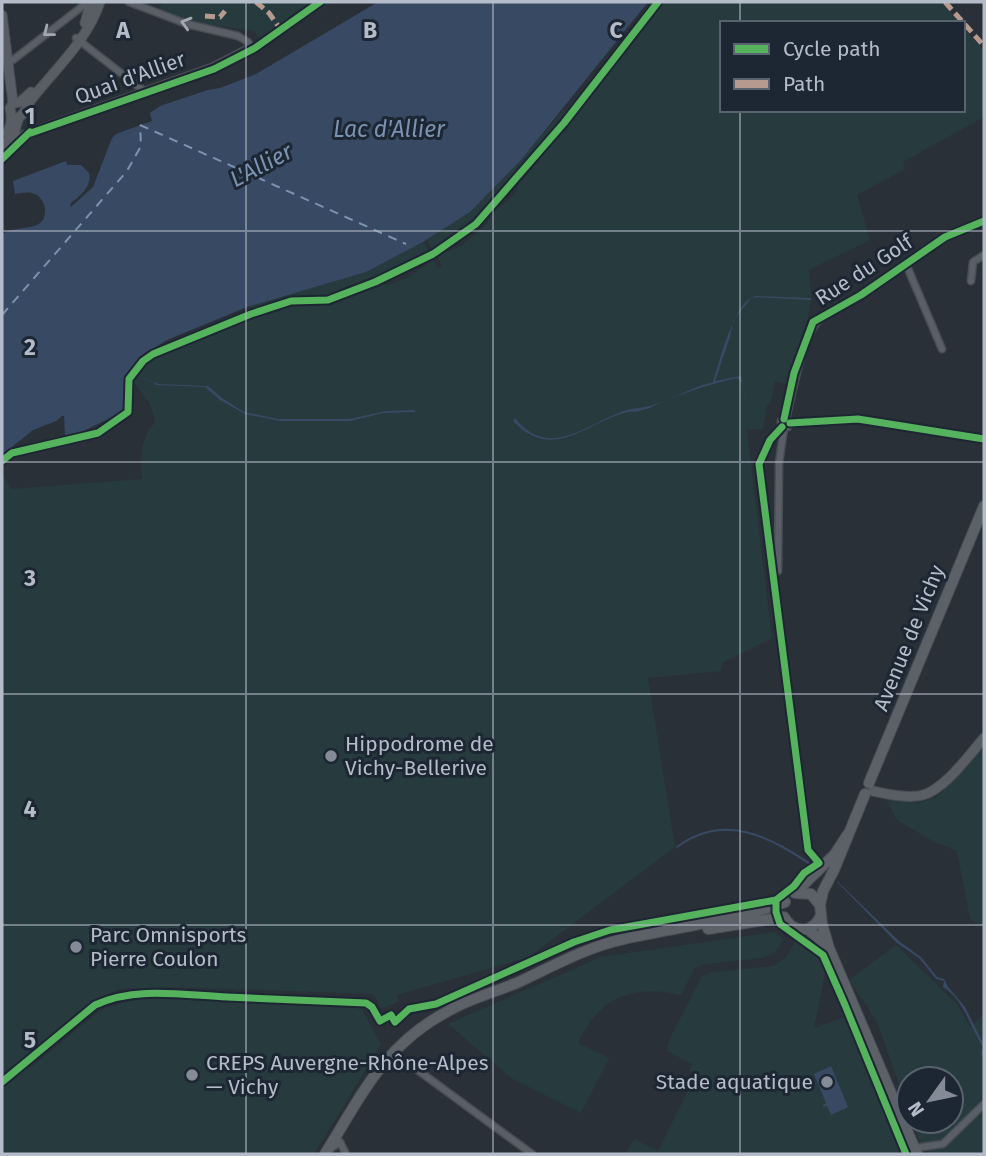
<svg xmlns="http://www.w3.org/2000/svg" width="986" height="1156" font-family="'Fira Sans',sans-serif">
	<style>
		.green { fill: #273a3e }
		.water { fill: #384963 }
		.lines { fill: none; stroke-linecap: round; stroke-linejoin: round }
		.stream { stroke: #384963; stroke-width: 2 }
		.ferry { stroke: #7c92b1; stroke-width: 2; stroke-dasharray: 9 7; stroke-linecap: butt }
		.street-casing { stroke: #484c53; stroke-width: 9 }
		.secondary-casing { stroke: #484c53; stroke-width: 11 }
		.primary-casing { stroke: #484c55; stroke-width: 12 }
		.street { stroke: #5a5e66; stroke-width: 6 }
		.secondary { stroke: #595d64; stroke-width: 9 }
		.primary { stroke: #5c6168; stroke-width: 10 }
		.quiet { stroke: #b69a8f; stroke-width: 5; stroke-dasharray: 10 5; stroke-linecap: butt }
		.cycleway-casing { stroke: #1d2633; stroke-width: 11 }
		.cycleway { stroke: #56b35d; stroke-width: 7 }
		.oneway { stroke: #a2a9b5 }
		.grid { fill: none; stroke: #b4bcc9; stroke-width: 2; stroke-opacity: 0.55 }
		.poi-dot { fill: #848b96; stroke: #1d2633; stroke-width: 2.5 }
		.labels { text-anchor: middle; stroke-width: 6; stroke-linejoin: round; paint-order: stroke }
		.street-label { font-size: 21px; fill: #b4bcc9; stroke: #1d2633 }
		.poi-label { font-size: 21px; fill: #b4bcc9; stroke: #1d2633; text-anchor: start }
		.water-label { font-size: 23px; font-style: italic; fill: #7c92b1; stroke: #1d2633 }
		.grid-label { font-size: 23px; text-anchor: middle; font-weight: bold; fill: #b4bcc9; stroke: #1d2633; stroke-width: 6; stroke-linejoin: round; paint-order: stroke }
	</style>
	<rect width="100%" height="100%" fill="#2a3038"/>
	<!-- green -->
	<path class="green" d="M165 2H332L264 46 254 31 197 23 157 9Z
		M659 2H941L960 23H722V110H963V27L984 51V117L903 162 905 169 857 195 870 240 809 270 811 298 808 319 787 384 775 381 771 402 767 405 763 429 747 430 772 638 722 663 721 671 648 678 675 847 529 957 397 995 399 1001 382 1009 374 995 370 994 175 987 119 989 96 1000 8 1072 12 1075 23 1066 28 1070 98 1012C140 990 195 999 241 1001 281 1002 320 1004 360 1006L381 1045 314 1154H2V472L11 489 142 479C140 459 140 436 156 422L150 404 132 380 139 369 155 355 215 330 290 304 329 301 376 284 389 285 411 276 433 259 438 268 442 266 437 255 461 246 486 225 491 215 514 195 518 186 531 169 535 157 572 117 599 78Z
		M563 110 568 114 515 174 488 209 473 224 433 251 427 240C482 207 522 159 563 110Z
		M423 242 430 253 387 274 325 299 289 300 251 312 250 306 366 272Z
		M984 747V928L970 919 957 851 931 840 897 820 887 800 918 803 937 797Z
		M774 932 784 939 774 953 761 958 700 965 694 969 681 995C633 984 600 996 578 1043L609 1058 581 1113 511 1078 448 1024 601 957Z
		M796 941 820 958 825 973 814 1028 848 1016 905 1154H625L634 1139 658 1151 696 1075 689 1071 692 1064 667 1051 670 1038 702 976 708 973 774 966 786 957Z
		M896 945 958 1005 970 1028 984 1013V1154L931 1153 920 1144 912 1121H951V1079H909V1112L877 1022 849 980Z"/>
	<!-- water -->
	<path class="water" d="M378 2H648L522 159 470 212 423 242 366 272 247 307 167 340 145 354 128 374 125 380 123 412 75 435 65 436 64 416H62L56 421 33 430 2 455V235C13 223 47 235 45 209 45 204 41 198 37 195 30 191 22 193 15 194L13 181 66 161 67 165H81L89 173C92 188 80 195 70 204L71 207 93 187 112 138 116 134 152 121 150 113 160 106 208 90 220 88 256 74Z
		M756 296 811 298V300L752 297 733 321 730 337 715 381 741 376 750 423 742 383 737 378C714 383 692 390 669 399 659 403 650 409 639 411 635 412 632 411 628 412 587 421 554 464 513 421L515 418C550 462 588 422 627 410 635 408 644 408 653 405 673 399 692 387 713 382 720 361 734 300 756 296Z
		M134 375 159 384 208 386 222 398 244 412 278 419H349L386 411 414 410 416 412 384 413 350 421H280L245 414 220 400 205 387 156 385 152 381Z
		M837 881 900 942 921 957 937 977 944 979 948 987 965 1007 984 1045V1059L981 1054 983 1047C970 1028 964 999 943 987L944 981 936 979 919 958 897 943 837 882Z
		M831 1066 848 1107 831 1115 827 1106 823 1107V1105L826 1103 814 1074Z"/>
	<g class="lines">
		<!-- stream -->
		<path class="stream" d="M677 847C726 811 772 838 816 868"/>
		<!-- ferry -->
		<path class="ferry" d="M140 125 406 244
			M2 315 127 171 141 146 140 125"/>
		<defs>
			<path id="street" d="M76 38 144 91
				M7 60H13L88 2
				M13 131 19 136 212 67 251 47 248 42 238 36 187 24 129 2
				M906 264 942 349
				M971 281 973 262 984 255
				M786 419 790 423 788 427 784 428 781 426V421L786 419C792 395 801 345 814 326 824 312 845 305 859 296 901 271 937 235 984 221
				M790 423 858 419 984 439
				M778 571 779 463 784 428
				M393 1052 532 1154
				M330 1149 340 1142 346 1154
				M908 1149 943 1144 984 1104"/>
			<path id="secondary" d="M2 15 13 103 10 108C12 117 12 125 7 133
				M85 23 91 2
				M13 103 20 102 31 92
				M2 147 14 133 19 117C26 113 26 106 31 100 56 68 87 41 100 2
				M873 791C887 794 908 799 923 795 945 789 969 755 984 738"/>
			<path id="primary" d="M869 783 984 506
				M795 893 835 854 848 834
				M796 893 811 894 820 905 822 924 829 948 917 1154
				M820 905 823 891 834 870 865 794
				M784 917C794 935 814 933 821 915
				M708 929 777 918 786 922
				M808 929 819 939 825 950
				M325 1154C363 1093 385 1043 452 1009 474 997 499 991 521 981 555 965 587 947 624 939 678 927 733 921 785 902"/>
		</defs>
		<!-- street casing -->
		<use href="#street" class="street-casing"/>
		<!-- secondary casing -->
		<use href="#secondary" class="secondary-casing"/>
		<!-- primary casing -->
		<use href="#primary" class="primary-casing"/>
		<!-- street -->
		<use href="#street" class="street"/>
		<!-- secondary -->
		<use href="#secondary" class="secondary"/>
		<!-- primary -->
		<use href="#primary" class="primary"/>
		<!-- quiet -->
		<path class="quiet" d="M256 2 269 13 281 30
			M945 2 984 46
			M205 16 220 17 225 11"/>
		<defs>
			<path id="cycleway" d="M2 159 30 132 31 133 214 69 255 48 320 2
				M784 419 794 373 813 322 861 295 945 237 984 221
				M790 423 858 419 984 439
				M2 461 12 453 98 433 128 412 129 379 143 361 153 354 251 314 291 301 328 300 375 282 433 254 476 224 564 123 658 2
				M776 900V912L780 924 823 955 845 1005 906 1154
				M2 1082 95 1005C135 986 183 995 227 997 273 999 319 1001 366 1003L372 1007 380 1021 391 1015 395 1022 409 1009 436 1004 574 942 610 930 776 900 794 886 804 873 819 863 808 850 759 464 770 440 782 427"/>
		</defs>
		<!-- cycleway casing -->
		<use href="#cycleway" class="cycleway-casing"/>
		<!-- cycleway -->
		<use href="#cycleway" class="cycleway"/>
	</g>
	<!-- one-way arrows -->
	<defs><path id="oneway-chevron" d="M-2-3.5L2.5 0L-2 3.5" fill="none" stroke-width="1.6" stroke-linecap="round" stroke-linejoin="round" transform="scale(1.75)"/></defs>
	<g class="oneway">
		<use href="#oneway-chevron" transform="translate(186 23) rotate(-164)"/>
		<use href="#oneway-chevron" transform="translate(48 32) rotate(142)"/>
	</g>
	<!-- grid -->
	<path class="grid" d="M246 2V1154M493 2V1154M740 2V23M740 110V1154M2 231H984M2 462H984M2 694H984M2 925H984"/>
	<!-- markers -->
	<g class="poi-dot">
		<circle cx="331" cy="756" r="7"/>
		<circle cx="76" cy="947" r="7"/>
		<circle cx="192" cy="1075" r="7"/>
		<circle cx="827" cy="1082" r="7"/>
	</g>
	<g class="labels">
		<!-- street labels -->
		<g class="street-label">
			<text transform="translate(130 78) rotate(-20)" y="7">Quai d'Allier</text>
			<text transform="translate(864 270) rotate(-33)" y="7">Rue du Golf</text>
			<text transform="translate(909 638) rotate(-68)" y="7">Avenue de Vichy</text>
		</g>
		<!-- poi labels -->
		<g class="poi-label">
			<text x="345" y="751">Hippodrome de<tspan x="345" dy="24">Vichy-Bellerive</tspan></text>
			<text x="90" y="942">Parc Omnisports<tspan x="90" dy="24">Pierre Coulon</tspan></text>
			<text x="206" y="1070">CREPS Auvergne-Rhône-Alpes<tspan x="206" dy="24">— Vichy</tspan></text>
			<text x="813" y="1089" text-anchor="end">Stade aquatique</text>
		</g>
		<!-- water labels -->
		<g class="water-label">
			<text x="389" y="137">Lac d'Allier</text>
			<text transform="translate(261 165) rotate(-28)" y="8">L'Allier</text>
		</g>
	</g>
	<g class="grid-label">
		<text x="123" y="38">A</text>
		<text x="370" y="38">B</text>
		<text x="616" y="38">C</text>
		<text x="30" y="124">1</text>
		<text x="30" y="355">2</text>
		<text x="30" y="586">3</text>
		<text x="30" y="817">4</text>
		<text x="30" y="1048">5</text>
	</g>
	<!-- border -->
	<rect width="986" height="1156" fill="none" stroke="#b4bcc9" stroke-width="7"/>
	<!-- legend -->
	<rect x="720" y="21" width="245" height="91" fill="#1d2633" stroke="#59626f" stroke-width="2"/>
	<rect x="734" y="44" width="35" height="10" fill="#56b35d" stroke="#59626f" stroke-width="2"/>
	<text x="783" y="56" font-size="21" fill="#b4bcc9">Cycle path</text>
	<rect x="734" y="79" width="35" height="10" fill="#b69a8f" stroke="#59626f" stroke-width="2"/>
	<text x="783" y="91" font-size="21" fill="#b4bcc9">Path</text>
	<!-- north arrow -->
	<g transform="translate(930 1100) rotate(237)"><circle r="33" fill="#1d2633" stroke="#59626f" stroke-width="2"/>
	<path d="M0-5L12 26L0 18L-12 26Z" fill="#848b96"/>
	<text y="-10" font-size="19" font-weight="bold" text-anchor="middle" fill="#b4bcc9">N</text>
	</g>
</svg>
